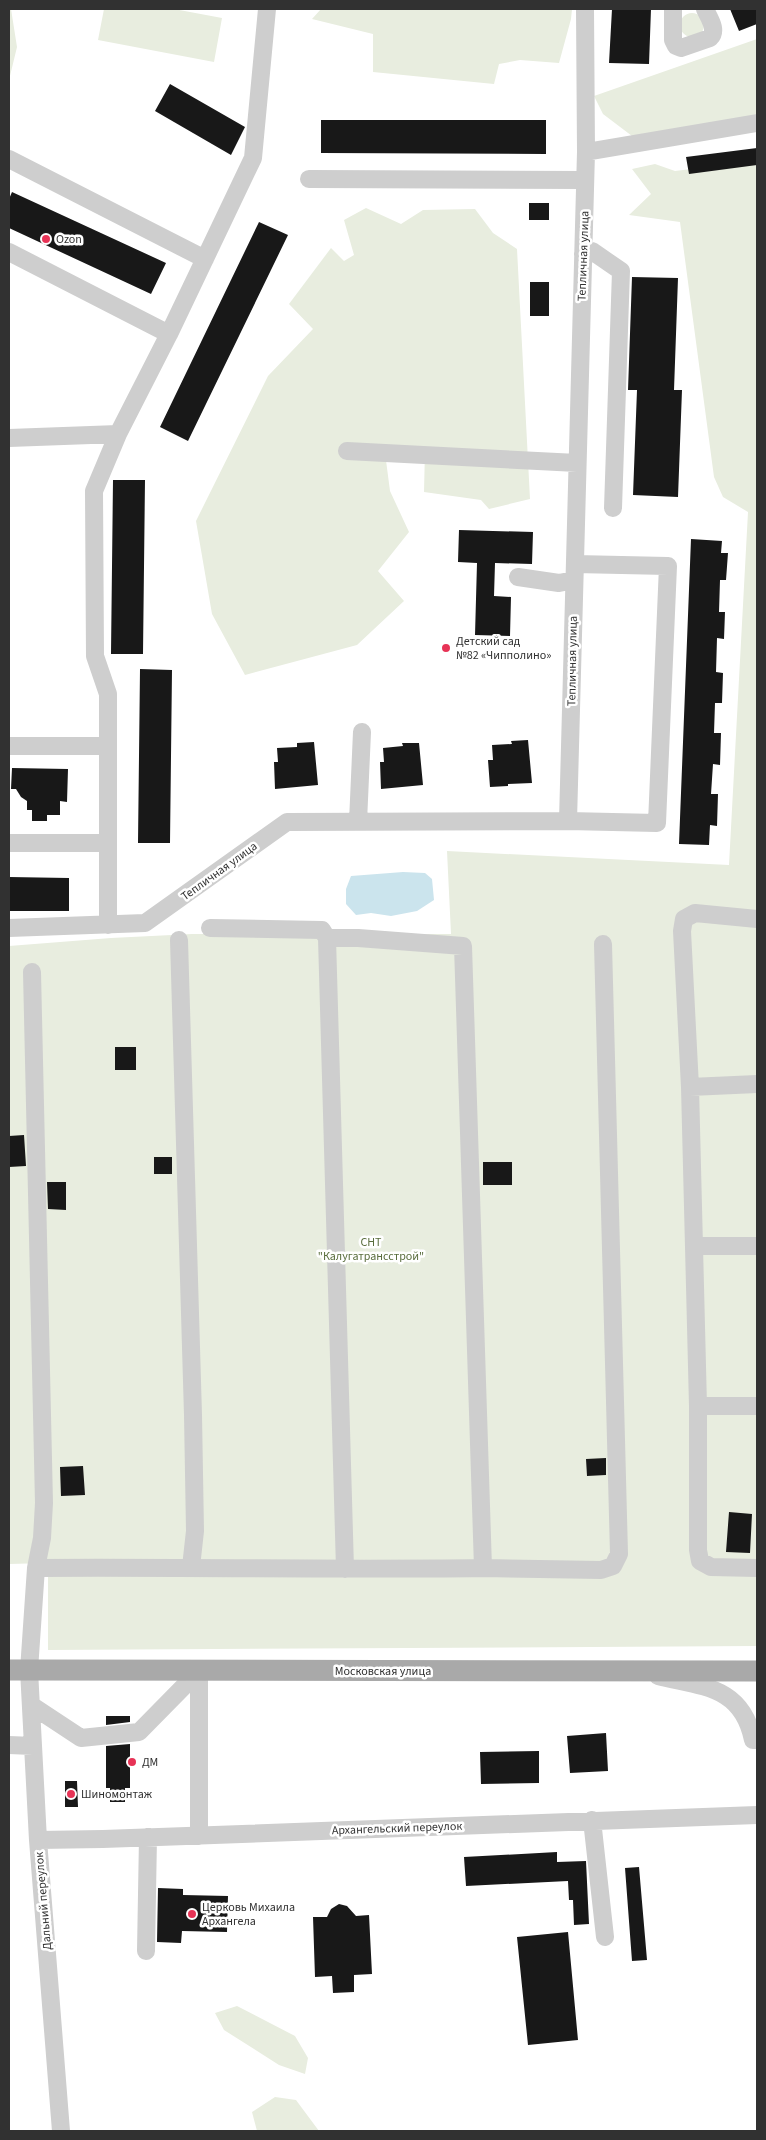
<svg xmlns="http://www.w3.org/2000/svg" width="766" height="2140" font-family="'Source Sans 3',sans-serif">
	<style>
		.green { fill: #e8eddf }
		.water { fill: #cbe4ed }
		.building { fill: #181818 }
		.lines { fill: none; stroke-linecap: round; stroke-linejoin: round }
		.minor { stroke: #cecece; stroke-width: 18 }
		.major { stroke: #a9a9a9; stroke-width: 21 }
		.poi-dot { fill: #e73356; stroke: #fff; stroke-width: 2 }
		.labels { text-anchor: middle; stroke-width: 5; stroke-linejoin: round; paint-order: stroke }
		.poi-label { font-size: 12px; fill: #313131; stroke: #fff; text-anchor: start }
		.street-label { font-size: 12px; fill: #313131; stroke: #fff }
		.park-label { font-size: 12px; fill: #596d3d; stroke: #fff }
	</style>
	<rect width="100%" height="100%" fill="#fff"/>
	<!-- green -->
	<path class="green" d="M9 9H11L17 47 9 80Z
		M104 9H174L222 18 214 62 98 40Z
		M321 9H572L571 19 559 63 520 60 499 64 494 84 373 72V34L312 19Z
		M680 25a12 12 0 1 1 24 0a12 12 0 1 1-24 0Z
		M757 39V115L632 136 603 114 594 96Z
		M757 161V1646L48 1650V1563L9 1564V946L111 938 192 934H451L447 851 729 865 748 512 723 497 714 477 680 222 629 215 651 194 632 169 655 164 675 171Z
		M366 208 401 224 423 210 475 209 493 233 517 249 530 499 489 509 481 500 424 492 425 449 384 445 390 491 409 532 378 571 404 601 357 645 245 675 212 614 196 521 268 376 313 329 289 304 331 248 344 261 354 255 344 220Z
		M237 2006 295 2036 308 2058 305 2074 279 2065 224 2030 215 2013Z
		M275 2097 296 2100 319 2131H257L252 2112Z"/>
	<!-- water -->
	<path class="water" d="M403 872 425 873 432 879 434 900 417 911 391 916 371 913 356 915 346 904V889L351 876Z"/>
	<!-- building -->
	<path class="building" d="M612 9H651L649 64 609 63Z
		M730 9H757V24L739 31Z
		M170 84 245 127 231 155 155 111Z
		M321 120H546V154L321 153Z
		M757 148V165L689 174 686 157Z
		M12 192 166 263 151 294 9 228V199Z
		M529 203H549V220H529Z
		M259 222 288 235 188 441 160 427Z
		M632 277 678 278 674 390H682L678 497 633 495 637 390H628Z
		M530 282H549V316H530Z
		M113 480H145L143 654H111Z
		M459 530 533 532 532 564 495 563 494 596 511 597 510 636 475 635 477 563 458 562Z
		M691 539 722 541 721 553H728L726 580H720L719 612H725L724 639 717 638 716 672 723 673 722 703H715L714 733H721L720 765 713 764 711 794H718L717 826 710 825 709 845 679 844Z
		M140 669 172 670 170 843H138Z
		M528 740 532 783 508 784V786L490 787 488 760H493L492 745 512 744 511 741Z
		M314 742 318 785 275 789 274 762H278L277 748 297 747V743Z
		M402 743H419L423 785 381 789 380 762H384L383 748 403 746Z
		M12 768 68 769 67 802 60 801V815H47V821H32V810H27V801L21 797 16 789H11Z
		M9 877 69 878V911H9Z
		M115 1047H136V1070H115Z
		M24 1135 26 1166 9 1167V1136Z
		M154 1157H172V1174H154Z
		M483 1162H512V1185H483Z
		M47 1182H66V1210L48 1209Z
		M606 1458V1475L587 1476 586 1459Z
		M83 1466 85 1495 61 1496 60 1467Z
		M729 1512 752 1514 750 1553 726 1552Z
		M106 1716H130V1722L106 1725Z
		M606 1733 608 1771 570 1773 567 1736Z
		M130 1744V1788H125V1802H110V1788H106V1746Z
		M539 1751V1783L481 1784 480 1752Z
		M65 1781H77L78 1807H65Z
		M557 1852V1862L586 1861 589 1924 574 1925 573 1900H569L568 1881 466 1886 464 1857Z
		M639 1867 647 1960 632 1961 625 1868Z
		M158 1888 183 1889V1895L228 1896 227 1932 182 1931 181 1943 157 1942Z
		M339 1904 347 1906 356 1916 369 1915 372 1974 354 1975V1992L333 1993 332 1976 315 1977 313 1917H327L331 1909Z
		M568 1932 578 2040 528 2045 517 1937Z"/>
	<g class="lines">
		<!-- minor -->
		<path class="minor" d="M673 9V40L676 46 681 48 710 38C718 30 709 18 705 9
			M586 152 757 123
			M9 159 205 259
			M309 179 585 180
			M9 252 169 334
			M583 254 592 251 621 271 613 508
			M9 438 118 434
			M347 451 577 463
			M518 577 559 583 574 580
			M9 746H108
			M568 821 657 823 668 566 575 564
			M358 822 362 732
			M9 843H107
			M108 925V694L95 656 94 491 118 434 169 334 253 158 267 9
			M9 928 145 923 287 822 568 821 586 152 585 9
			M210 928 322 930 327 938 345 1569
			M179 940 193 1415 195 1531 191 1567
			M32 972 44 1503 42 1538 36 1568 29 1670 38 1840 61 2131
			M757 1084 690 1087 698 1406V1550L700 1561 711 1567 757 1568
			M690 1087 682 931 684 919 695 913 757 919
			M694 1246H757
			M698 1406H757
			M36 1568C185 1567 334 1570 483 1568L463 946 358 938H327
			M483 1568 601 1570 613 1566 619 1554 603 944
			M199 1671V1836
			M658 1676C703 1687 742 1686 753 1740H757
			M31 1705 81 1738 139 1732 199 1671
			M9 1745 33 1746
			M592 1820 605 1937
			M38 1840 103 1839 757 1815
			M146 1951 148 1837"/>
		<!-- major -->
		<path class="major" d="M9 1670 757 1671"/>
	</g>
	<!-- markers -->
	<g class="poi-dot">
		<circle cx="46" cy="239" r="5"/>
		<circle cx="446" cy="648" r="5"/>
		<circle cx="132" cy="1762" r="5"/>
		<circle cx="71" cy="1794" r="5"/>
		<circle cx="192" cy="1914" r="5"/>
	</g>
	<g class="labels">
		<!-- poi labels -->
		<g class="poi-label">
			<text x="56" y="243">Ozon</text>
			<text x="456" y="645">Детский сад<tspan x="456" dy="14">№82 «Чипполино»</tspan></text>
			<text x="142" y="1766">ДМ</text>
			<text x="81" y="1798">Шиномонтаж</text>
			<text x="202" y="1911">Церковь Михаила<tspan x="202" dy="14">Архангела</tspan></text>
		</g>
		<!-- street labels -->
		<g class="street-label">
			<text transform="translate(583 256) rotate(-88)" y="4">Тепличная улица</text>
			<text transform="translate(572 661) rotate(-89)" y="4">Тепличная улица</text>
			<text transform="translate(219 871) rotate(-36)" y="4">Тепличная улица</text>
			<text x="383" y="1675">Московская улица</text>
			<text transform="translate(397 1828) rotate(-2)" y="4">Архангельский переулок</text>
			<text transform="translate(43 1901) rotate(-95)" y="4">Дальний переулок</text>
		</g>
		<!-- park labels -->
		<g class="park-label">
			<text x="371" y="1246">СНТ<tspan x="371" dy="14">"Калугатрансстрой"</tspan></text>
		</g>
	</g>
	<!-- border -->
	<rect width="766" height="2140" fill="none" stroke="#313131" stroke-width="20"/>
</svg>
